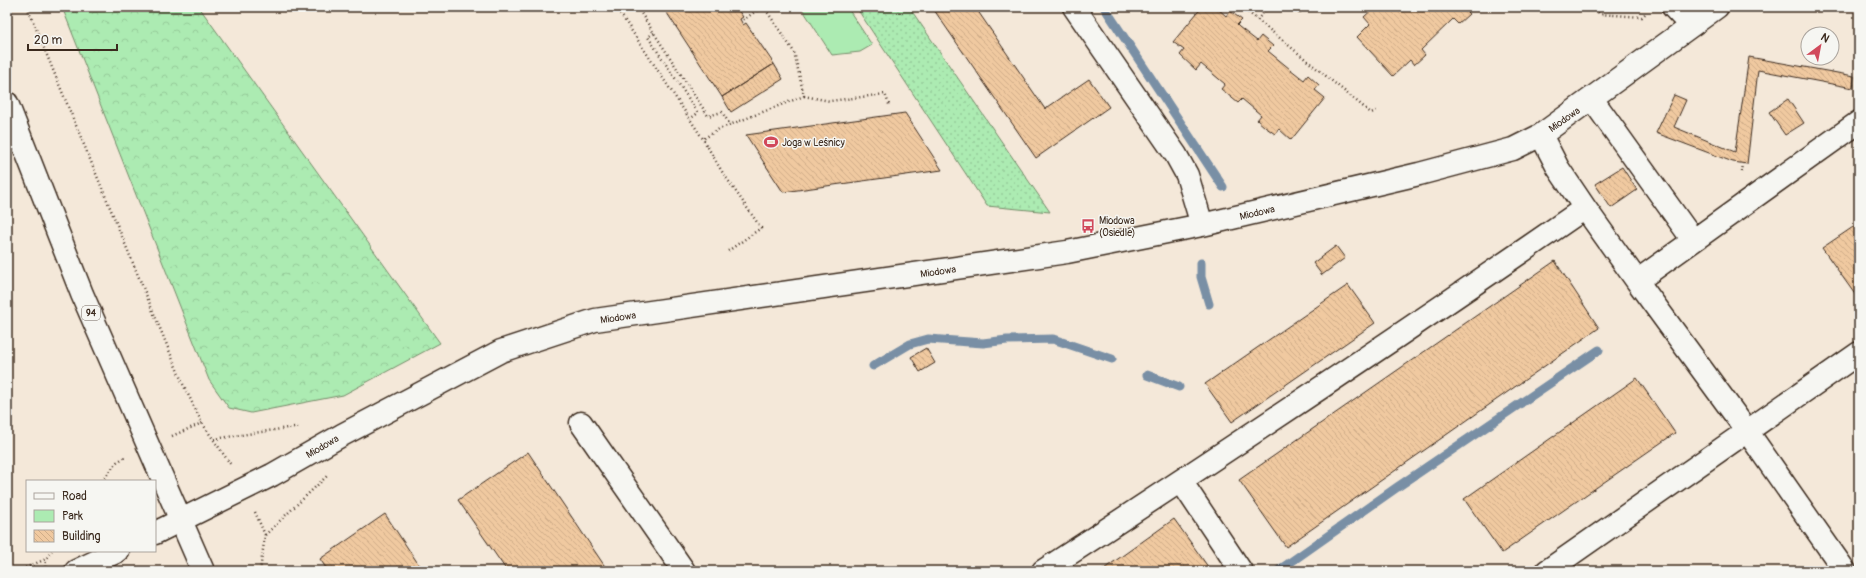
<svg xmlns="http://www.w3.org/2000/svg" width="1866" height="578" font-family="Pangolin,sans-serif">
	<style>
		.grass { fill: url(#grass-dots); stroke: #748a68 }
		.forest { fill: url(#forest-crowns); stroke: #748a68 }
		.park { fill: #acebb2; stroke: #748a68 }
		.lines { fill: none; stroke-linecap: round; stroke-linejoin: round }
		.stream { stroke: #798fa5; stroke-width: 9 }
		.building { fill: url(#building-back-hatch); stroke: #3b2a1e }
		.minor-casing { stroke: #3b2a1e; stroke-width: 25 }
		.major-casing { stroke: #3b2a1e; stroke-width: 25 }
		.path { stroke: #3b2a1e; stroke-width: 2.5; stroke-dasharray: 1 3; stroke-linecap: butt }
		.minor { stroke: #f6f6f2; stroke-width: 22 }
		.major { stroke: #f6f6f2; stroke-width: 22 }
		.labels { text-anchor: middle; stroke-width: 3; stroke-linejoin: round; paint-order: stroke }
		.shield { fill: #f6f6f2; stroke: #73675e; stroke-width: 1 }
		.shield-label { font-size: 9px; font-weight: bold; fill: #3b2a1e }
		.street-label { font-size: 10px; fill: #3b2a1e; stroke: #f6f6f2 }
		.poi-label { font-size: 10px; fill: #3b2a1e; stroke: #f6f6f2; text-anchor: start }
	</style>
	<defs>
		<pattern id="grass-dots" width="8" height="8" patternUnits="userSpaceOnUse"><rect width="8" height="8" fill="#acebb2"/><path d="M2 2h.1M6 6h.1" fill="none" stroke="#95ca99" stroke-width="1.8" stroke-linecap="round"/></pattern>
		<pattern id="forest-crowns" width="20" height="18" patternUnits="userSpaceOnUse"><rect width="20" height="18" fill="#acebb2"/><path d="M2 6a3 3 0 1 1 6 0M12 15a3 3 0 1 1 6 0" fill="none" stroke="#95ca99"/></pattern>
		<pattern id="building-back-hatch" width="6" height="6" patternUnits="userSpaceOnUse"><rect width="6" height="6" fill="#f0c9a0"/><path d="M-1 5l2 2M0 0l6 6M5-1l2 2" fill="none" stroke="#cfad89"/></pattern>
	</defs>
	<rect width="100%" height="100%" fill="#f4e8d9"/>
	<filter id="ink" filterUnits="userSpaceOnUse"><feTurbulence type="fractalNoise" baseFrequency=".025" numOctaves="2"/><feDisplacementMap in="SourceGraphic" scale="8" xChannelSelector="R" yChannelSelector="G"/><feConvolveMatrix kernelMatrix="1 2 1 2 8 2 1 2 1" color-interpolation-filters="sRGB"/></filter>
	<g filter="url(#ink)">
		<!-- grass -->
		<path class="grass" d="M856 7H909L1050 212 987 206Z"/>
		<!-- forest -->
		<path class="forest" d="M62 7H199L440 343 343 395 251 413 229 408 209 380Z"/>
		<!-- park -->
		<path class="park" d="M801 7H847L872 45 860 52 832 55Z"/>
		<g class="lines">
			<!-- stream -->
			<path class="stream" d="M1104 7 1223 187
				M1201 263V277L1209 304
				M873 366 910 344 928 339 983 343 1007 340 1053 339 1112 359
				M1147 375 1179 387
				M1278 571 1396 488 1599 350"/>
		</g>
		<!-- building -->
		<path class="building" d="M663 7H736L743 17 740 19 743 25 746 23 774 64 722 97Z
			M932 7H975L1045 109 1089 79 1109 107 1036 158Z
			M1202 7H1216L1226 16 1230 11 1242 20 1237 25 1239 27 1257 41 1261 36 1273 46 1268 51 1290 69 1304 80 1308 75 1319 85 1315 90 1325 98 1291 140 1279 129 1275 134 1265 127 1257 120 1261 115 1242 99 1238 103 1221 89 1225 84 1201 64 1196 70 1180 55 1184 50 1173 42Z
			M1292 7H1306L1299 14Z
			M1375 7H1385L1387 9 1388 7H1466L1464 9 1469 14 1458 24 1453 19 1421 50 1425 55 1414 65 1410 60 1393 76 1357 37 1370 24 1364 17Z
			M1749 57 1854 76 1853 88 1758 70 1747 164 1733 162 1656 133 1674 95 1686 100 1674 127 1735 152Z
			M774 64 783 79 731 112 722 97Z
			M1788 99 1804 123 1785 135 1769 112Z
			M905 113 942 170 783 192 746 135Z
			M1622 167 1637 190 1611 208 1595 184Z
			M1859 223V300L1822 248Z
			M1336 246 1345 258 1322 275 1313 263Z
			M1555 261 1599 328 1286 547 1239 480Z
			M1348 285 1375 323 1232 422 1205 384Z
			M926 348 935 363 920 372 911 357Z
			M1637 378 1675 433 1502 553 1464 499Z
			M528 452 608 571H507L458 500Z
			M385 514 423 571H328L320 559Z
			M1174 519 1211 571H1101Z"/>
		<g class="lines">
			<defs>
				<path id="minor" d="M1074 7 1176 155 1187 175 1202 225
					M1673 7 1691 26
					M1592 99 1693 240
					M1541 135 1558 168 1585 208
					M581 423 684 571
					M1181 481 1241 571
					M155 533 272 475 342 435 501 351 595 320 1067 252 1202 225 1419 174 1513 149 1541 135 1717 7
					M76 571 118 551
					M1043 571C1226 452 1406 332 1585 208L1637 281
					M1547 571 1859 353
					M1845 571 1747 431 1637 281 1859 122"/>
				<path id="major" d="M7 103 82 294 203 571"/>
			</defs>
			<!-- minor casing -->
			<use href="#minor" class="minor-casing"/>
			<!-- major casing -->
			<use href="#major" class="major-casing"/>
			<!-- path -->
			<path class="path" d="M27 7 183 384 202 423 231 465
				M616 7 703 139
				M637 7 708 116 722 112 730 125
				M1242 7 1371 113 1379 110
				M1592 7 1600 14 1642 17 1647 12
				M743 20 762 7
				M1257 20 1268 7
				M654 33 648 37 698 113 690 119
				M1853 85 1859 86
				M804 96 830 101 885 94 890 107
				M1742 172 1743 164
				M728 251 761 228 721 170 703 139 719 129 804 96 794 52 764 7
				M172 436 202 423
				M214 439 301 426
				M102 481 117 462 125 457
				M255 512 265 535 260 571
				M265 535 327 476
				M18 571 46 559 52 551
				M45 571 46 559"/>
			<!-- minor -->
			<use href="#minor" class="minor"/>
			<!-- major -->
			<use href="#major" class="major"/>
		</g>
	</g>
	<!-- icons -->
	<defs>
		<symbol id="stadium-bare" viewBox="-9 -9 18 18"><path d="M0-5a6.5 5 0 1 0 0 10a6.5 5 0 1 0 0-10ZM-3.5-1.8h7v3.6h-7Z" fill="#d1495b" stroke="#f6f6f2" stroke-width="2.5" paint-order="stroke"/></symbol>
		<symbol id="bus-bare" viewBox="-9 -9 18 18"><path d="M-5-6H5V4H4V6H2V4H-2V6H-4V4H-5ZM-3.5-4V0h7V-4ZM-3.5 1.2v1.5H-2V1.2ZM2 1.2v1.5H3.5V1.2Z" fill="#d1495b" stroke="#f6f6f2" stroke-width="2.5" paint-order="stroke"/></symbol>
	</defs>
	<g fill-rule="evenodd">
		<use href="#stadium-bare" x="761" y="132" width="20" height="20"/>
		<use href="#bus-bare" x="1078" y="216" width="20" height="20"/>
	</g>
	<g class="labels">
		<!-- shield labels -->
		<rect class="shield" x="82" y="306" width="18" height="14" rx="3"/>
		<g class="shield-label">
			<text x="91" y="316">94</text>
		</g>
		<!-- street labels -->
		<g class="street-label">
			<text transform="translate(1564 119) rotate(-35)" y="4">Miodowa</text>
			<text transform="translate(1257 212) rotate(-13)" y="4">Miodowa</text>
			<text transform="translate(938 271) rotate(-8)" y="4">Miodowa</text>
			<text transform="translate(618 317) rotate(-8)" y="4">Miodowa</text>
			<text transform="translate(322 446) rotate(-30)" y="4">Miodowa</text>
		</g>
		<!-- poi labels -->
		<g class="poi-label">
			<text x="782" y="146">Joga w Leśnicy</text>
			<text x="1099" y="224">Miodowa<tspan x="1099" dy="12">(Osiedle)</tspan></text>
		</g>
	</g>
	<!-- margin -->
	<rect width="1866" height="578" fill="none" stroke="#f6f6f2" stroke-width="24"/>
	<rect x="12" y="12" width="1842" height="554" fill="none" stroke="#3b2a1e" stroke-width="1.5" filter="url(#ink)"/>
	<!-- legend -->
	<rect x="26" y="480" width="130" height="72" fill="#f6f6f2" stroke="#aba49d"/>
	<rect x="34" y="493" width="20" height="6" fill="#f6f6f2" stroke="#aba49d"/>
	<text x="62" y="500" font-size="12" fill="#3b2a1e">Road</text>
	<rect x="34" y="510" width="20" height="12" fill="#acebb2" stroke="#aba49d"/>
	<text x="62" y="520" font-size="12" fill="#3b2a1e">Park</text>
	<rect x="34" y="530" width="20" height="12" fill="url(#building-back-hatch)" stroke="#aba49d"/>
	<text x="62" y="540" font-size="12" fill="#3b2a1e">Building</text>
	<!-- north arrow -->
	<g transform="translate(1820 46) rotate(32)"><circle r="19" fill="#f6f6f2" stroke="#aba49d"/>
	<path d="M0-3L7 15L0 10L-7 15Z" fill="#d1495b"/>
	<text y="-6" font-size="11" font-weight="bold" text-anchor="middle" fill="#3b2a1e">N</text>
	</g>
	<!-- scale -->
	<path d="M28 44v6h89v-6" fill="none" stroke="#3b2a1e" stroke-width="2"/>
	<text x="34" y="44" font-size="12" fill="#3b2a1e" stroke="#f6f6f2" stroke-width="3" paint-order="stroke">20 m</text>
</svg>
